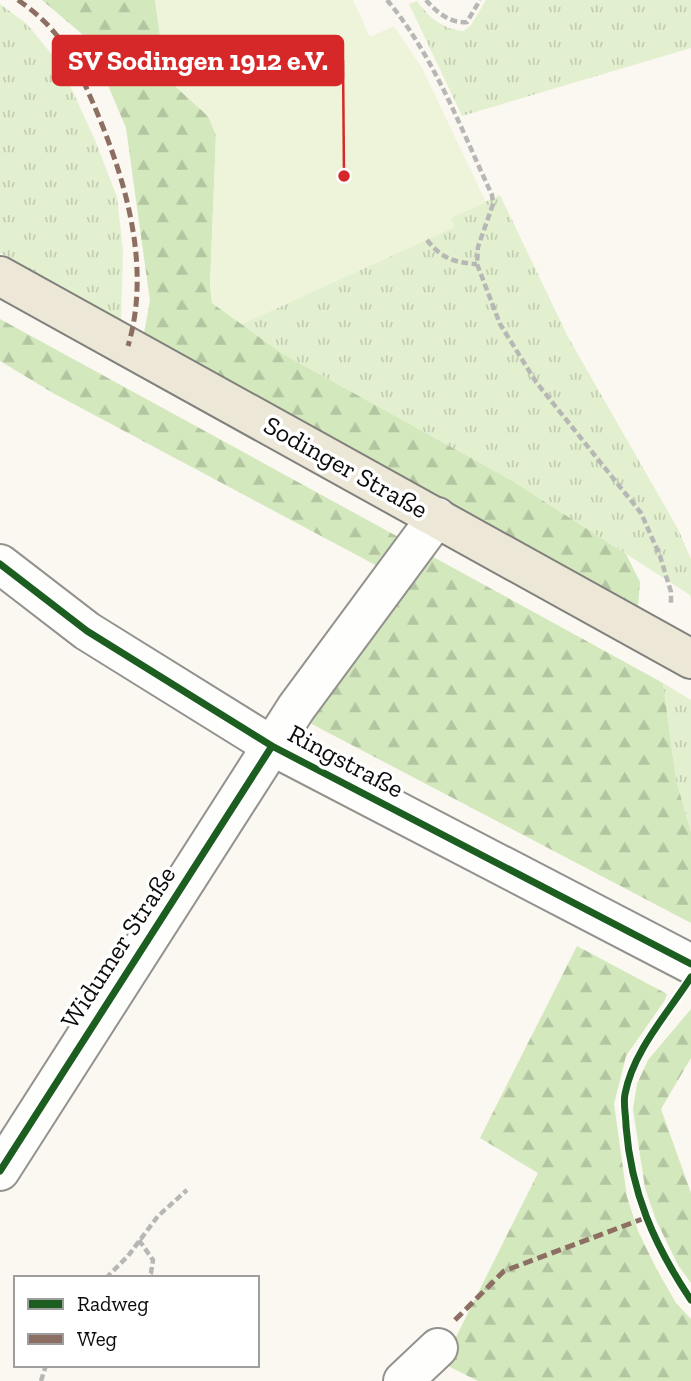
<svg xmlns="http://www.w3.org/2000/svg" width="691" height="1381" font-family="'Zilla Slab',serif">
	<style>
		.grass { fill: url(#grass-tufts) }
		.forest { fill: url(#forest-firs) }
		.pitch { fill: #edf4d9 }
		.lines { fill: none; stroke-linecap: round; stroke-linejoin: round }
		.minor-casing { stroke: #93928f; stroke-width: 42 }
		.major-casing { stroke: #80807c; stroke-width: 42 }
		.path { stroke: #b7b7b5; stroke-width: 4.5; stroke-dasharray: 7 3.5; stroke-linecap: butt }
		.minor { stroke: #fefefd; stroke-width: 38 }
		.major { stroke: #ece7d7; stroke-width: 38 }
		.quiet { stroke: #8d6e63; stroke-width: 5; stroke-dasharray: 10 5; stroke-linecap: butt }
		.cycleway-casing { stroke: #fff; stroke-width: 11 }
		.cycleway { stroke: #1b5e20; stroke-width: 7 }
		.labels { text-anchor: middle; stroke-width: 7; stroke-linejoin: round; paint-order: stroke }
		.street-label { font-size: 26px; fill: #0c0c0c; stroke: #fff }
		.leader { fill: none; stroke: #d62828; stroke-width: 2.5 }
		.callout-dot { fill: #d62828; stroke: #fff; stroke-width: 2.5 }
		.callout { fill: #d62828; stroke: #d62828; stroke-width: 2.5 }
		.callout-label { font-size: 28px; text-anchor: middle; font-weight: bold; fill: #fff }
	</style>
	<defs>
		<pattern id="grass-tufts" width="24" height="20" patternUnits="userSpaceOnUse" patternTransform="scale(1.75)"><rect width="24" height="20" fill="#e3f0cf"/><path d="M3 7l-1-3M5 7V3M7 7l1-3M15 17l-1-3M17 17v-4M19 17l1-3" fill="none" stroke="#c2cdb1"/></pattern>
		<pattern id="forest-firs" width="22" height="20" patternUnits="userSpaceOnUse" patternTransform="scale(1.75)"><rect width="22" height="20" fill="#d3e8bd"/><path d="M5 1l3.5 6h-7zM16 11l3.5 6h-7z" fill="#b4c6a1"/></pattern>
	</defs>
	<rect width="100%" height="100%" fill="#faf8f0"/>
	<!-- grass -->
	<path class="grass" d="M486 0H691V48L462 116 409 4 417 1C428 17 444 30 464 31L471 25Z
		M0 4 27 24 61 66 95 140 117 197 123 251 121 320 0 253Z
		M500 195 568 337 678 529 691 559V599L690 595 511 480 283 354 242 324 454 227 450 218Z
		M663 683 691 700V832L676 780Z"/>
	<!-- forest -->
	<path class="forest" d="M42 0H155L166 78 208 116 216 135 210 285 212 303 283 354 511 480 626 554 640 582 638 606 144 333 150 301 126 128 89 40Z
		M0 319 402 539 381 568 53 393 0 361Z
		M426 553 663 683 676 780 691 832V923L306 721Z
		M577 946 667 994 665 1000 626 1056 614 1104 627 1197 638 1231 656 1268 676 1303 691 1319V1381H478L448 1366 456 1356 450 1349 538 1173 480 1138Z
		M691 1009V1058L661 1109 691 1193V1283L678 1265 656 1220 645 1188 633 1109 637 1084 648 1060Z"/>
	<!-- pitch -->
	<path class="pitch" d="M155 0H353L370 37 394 26 422 68 486 202 451 218 455 227 242 324 212 303 210 285 216 135 208 116 166 78Z"/>
	<g class="lines">
		<defs>
			<path id="minor" d="M0 564 87 631 272 746 691 964
				M0 1171 296 708 437 517
				M403 1381 438 1348"/>
			<path id="major" d="M0 276 691 659"/>
		</defs>
		<!-- minor casing -->
		<use href="#minor" class="minor-casing"/>
		<!-- major casing -->
		<use href="#major" class="major-casing"/>
		<!-- path -->
		<path class="path" d="M387 0C434 56 461 129 492 195L493 204 478 247 477 264 500 324 536 382 641 513 660 556 671 592V605
			M426 0C436 12 451 24 467 22L480 0
			M427 240C441 258 455 263 477 264
			M139 1240 153 1260 151 1273 147 1278
			M106 1278 128 1256 158 1216 187 1190
			M41 1381 46 1365"/>
		<!-- minor -->
		<use href="#minor" class="minor"/>
		<!-- major -->
		<use href="#major" class="major"/>
		<!-- quiet -->
		<path class="quiet" d="M18 0C31 9 44 20 54 32 72 53 82 78 93 103 125 177 152 266 128 346
			M455 1320 504 1271 645 1218"/>
		<defs>
			<path id="cycleway" d="M0 564 87 631 272 746 691 964
				M691 977C668 1013 633 1051 625 1094 623 1103 626 1116 626 1126 631 1192 654 1245 691 1300
				M0 1171 272 746"/>
		</defs>
		<!-- cycleway casing -->
		<use href="#cycleway" class="cycleway-casing"/>
		<!-- cycleway -->
		<use href="#cycleway" class="cycleway"/>
	</g>
	<g class="labels">
		<!-- street labels -->
		<g class="street-label">
			<text transform="translate(346 467) rotate(29)" y="9">Sodinger Straße</text>
			<text transform="translate(346 761) rotate(28)" y="9">Ringstraße</text>
			<text transform="translate(118 947) rotate(-57)" y="9">Widumer Straße</text>
		</g>
	</g>
	<!-- callouts -->
	<path class="leader" d="M344 176L343 60"/>
	<circle class="callout-dot" cx="344" cy="176" r="7"/>
	<rect class="callout" x="53" y="36" width="290" height="49" rx="7"/>
	<g class="callout-label">
		<text x="198" y="70">SV Sodingen 1912 e.V.</text>
	</g>
	<!-- legend -->
	<rect x="14" y="1276" width="245" height="91" fill="#ffffff" stroke="#9e9e9e" stroke-width="2"/>
	<rect x="28" y="1299" width="35" height="10" fill="#1b5e20" stroke="#9e9e9e" stroke-width="2"/>
	<text x="77" y="1311" font-size="21" fill="#0c0c0c">Radweg</text>
	<rect x="28" y="1334" width="35" height="10" fill="#8d6e63" stroke="#9e9e9e" stroke-width="2"/>
	<text x="77" y="1346" font-size="21" fill="#0c0c0c">Weg</text>
</svg>
